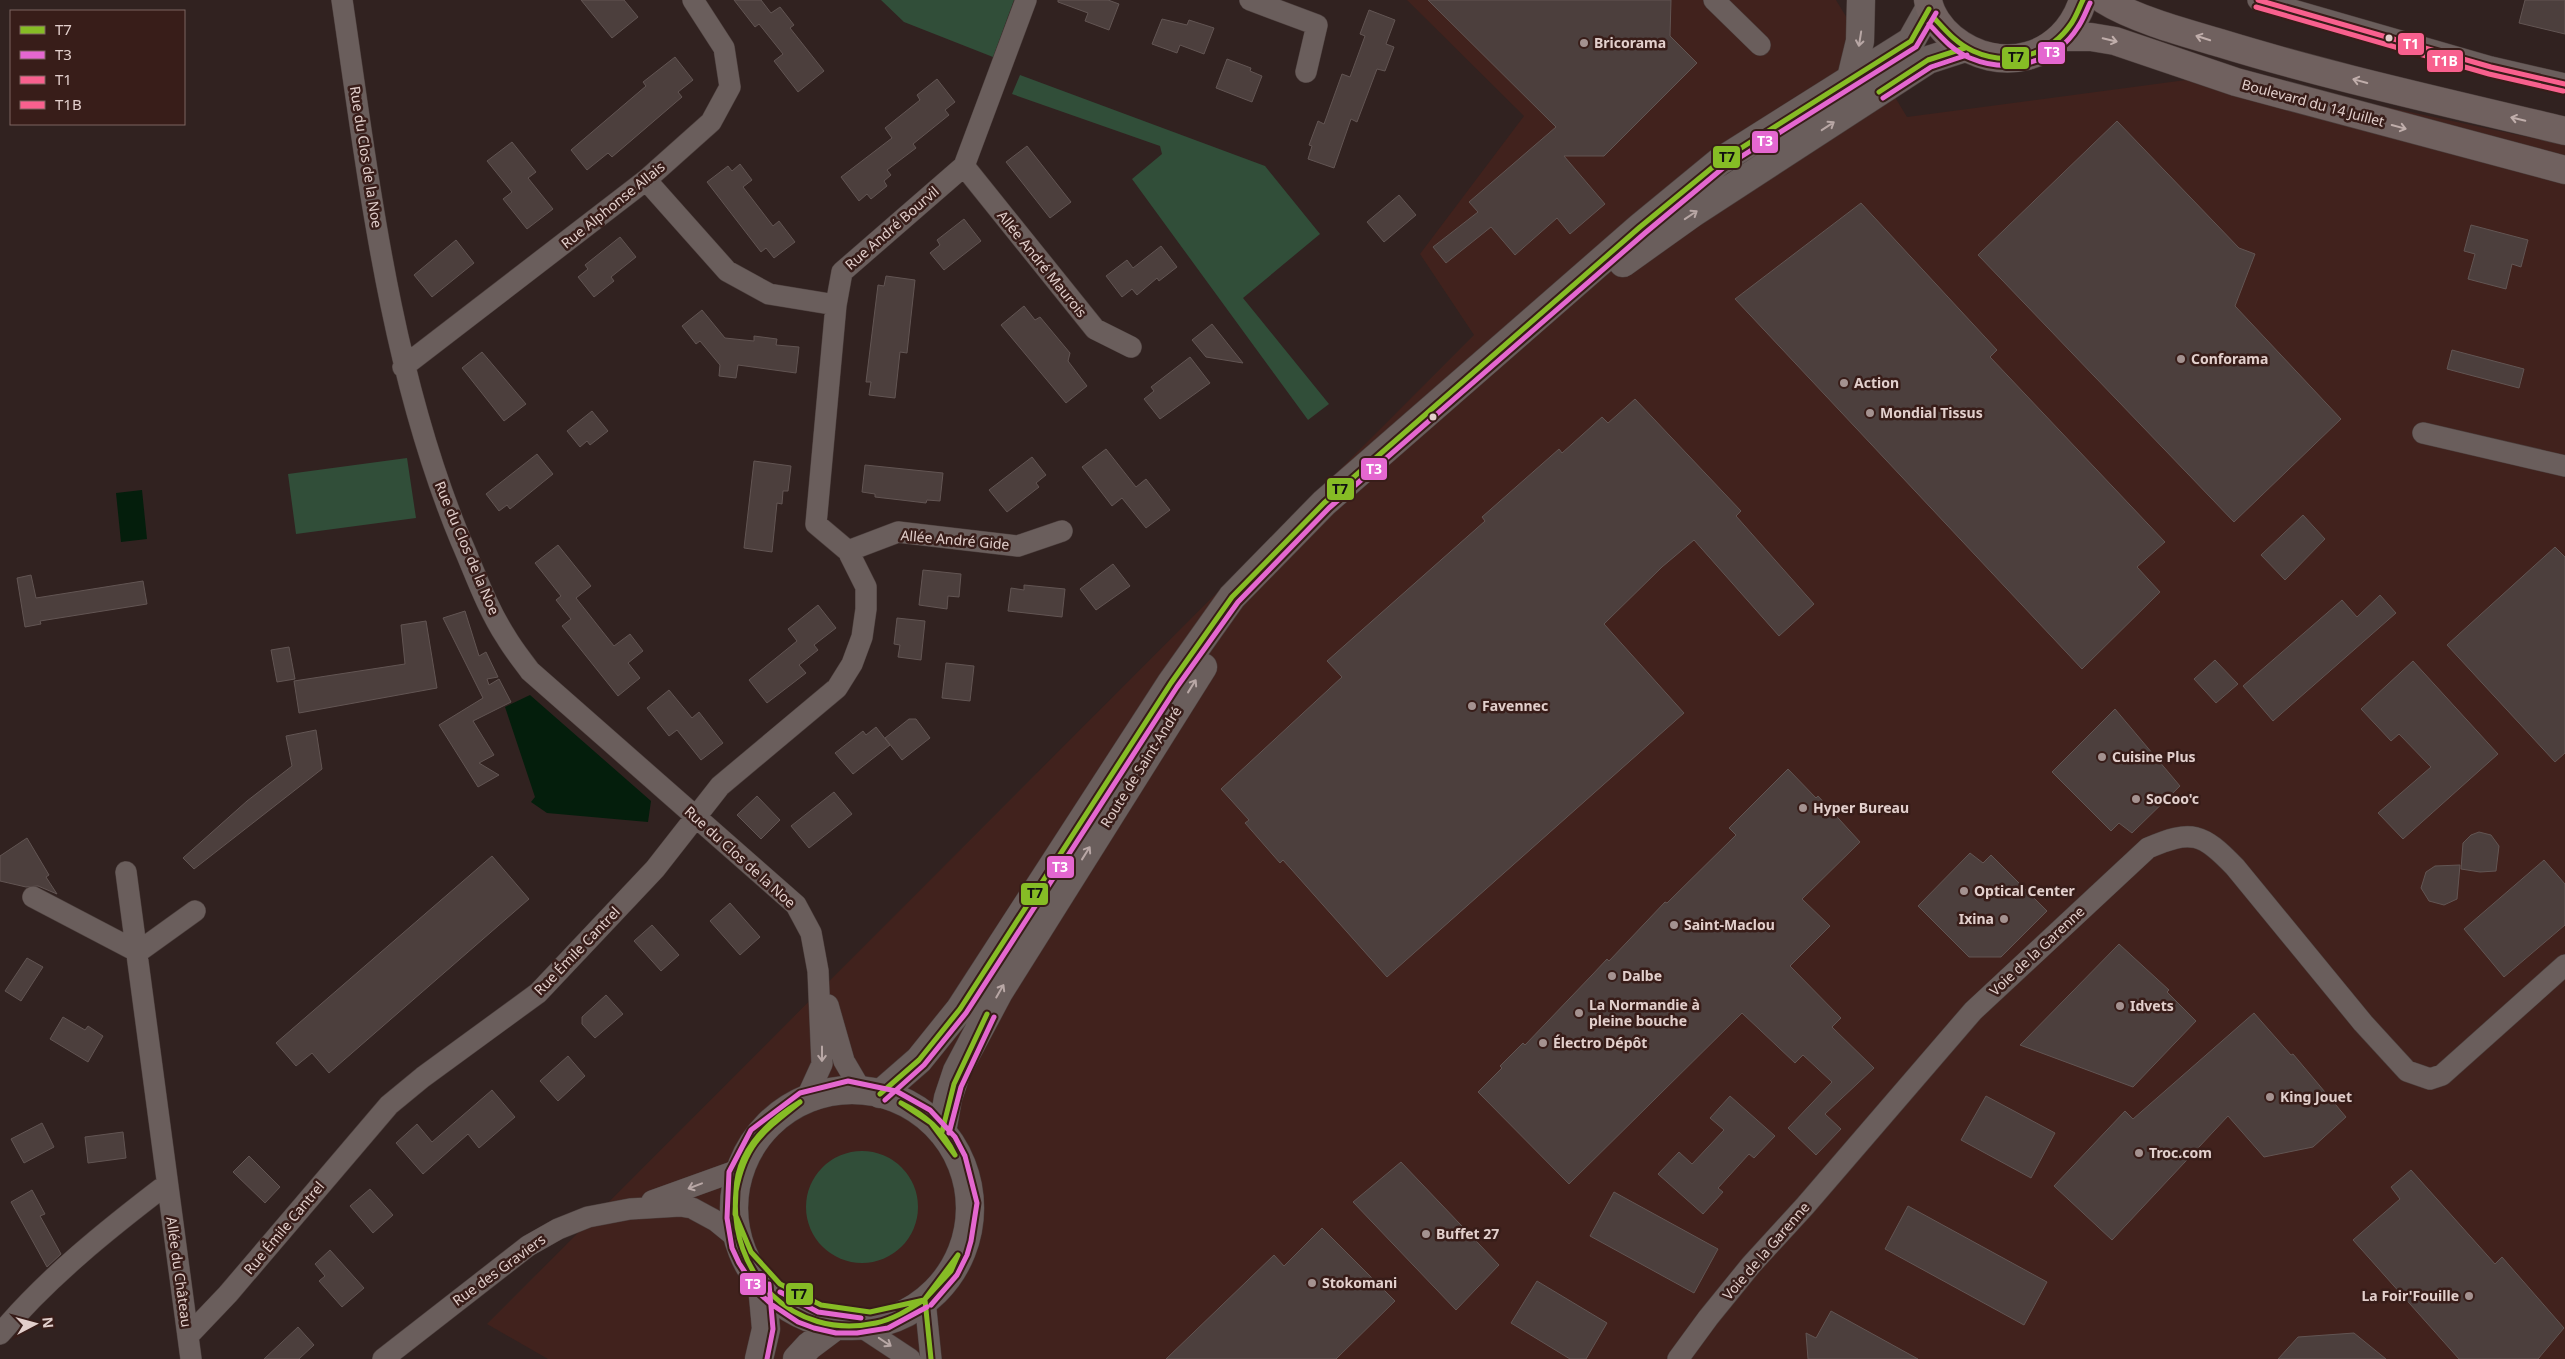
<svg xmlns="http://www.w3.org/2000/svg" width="2565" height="1359" font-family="'Noto Sans',sans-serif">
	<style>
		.built { fill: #41221d }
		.green { fill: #314e39 }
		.water { fill: #041e0c }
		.building { fill: #4c3f3d; stroke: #625553 }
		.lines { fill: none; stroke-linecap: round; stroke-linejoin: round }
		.street-casing { stroke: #4c3f3d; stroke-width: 22 }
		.secondary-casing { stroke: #4c3f3d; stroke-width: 29 }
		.primary-casing { stroke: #4c3f3d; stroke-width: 29 }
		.street { stroke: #6a5e5c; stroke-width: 21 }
		.secondary { stroke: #6a5e5c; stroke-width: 28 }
		.primary { stroke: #70615f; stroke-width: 28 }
		.bus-1-casing { stroke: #381d19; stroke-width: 9 }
		.bus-2-casing { stroke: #381d19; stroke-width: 9 }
		.bus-3-casing { stroke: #381d19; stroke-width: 9 }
		.bus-4-casing { stroke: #381d19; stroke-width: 9 }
		.bus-1 { stroke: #86bc25; stroke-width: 5 }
		.bus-2 { stroke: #e467d0; stroke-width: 5 }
		.bus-3 { stroke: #f8608e; stroke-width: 5 }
		.bus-4 { stroke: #f8608e; stroke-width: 5 }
		.oneway { stroke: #c0aeab }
		.oneway2 { stroke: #b8a7a5 }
		.bus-dot { fill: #e2cfcc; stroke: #381d19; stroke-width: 2 }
		.poi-dot { fill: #a49290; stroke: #381d19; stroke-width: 2 }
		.labels { text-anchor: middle; stroke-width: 5; stroke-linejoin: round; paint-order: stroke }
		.poi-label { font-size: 14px; font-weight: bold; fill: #e2cfcc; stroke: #381d19; text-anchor: start }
		.street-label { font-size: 14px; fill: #e2cfcc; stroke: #381d19 }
		.line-badge { stroke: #381d19; stroke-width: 2 }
		.badge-label { font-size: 14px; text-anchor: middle; font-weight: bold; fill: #fff }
		.pale-badge-label { font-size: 14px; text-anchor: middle; font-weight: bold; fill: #111 }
	</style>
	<rect width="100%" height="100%" fill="#312220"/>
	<!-- built -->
	<path class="built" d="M1407 0H1836L1907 117 2231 74 2565 145V1359H548L487 1324 1474 335 1420 254 1524 116Z"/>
	<!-- green -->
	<path class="green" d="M881 0H1014L993 57 904 22Z
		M1020 75 1265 166 1320 234 1243 298 1329 404 1308 420 1132 179 1162 154 1160 146 1012 94Z
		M407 458 416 518 296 534 288 474Z
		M806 1207a56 56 0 1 1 112 0a56 56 0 1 1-112 0Z"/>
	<!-- water -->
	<path class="water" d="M142 490 147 539 121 542 116 493Z
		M530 695 651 801 648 822 547 813 531 802 535 797 505 707Z"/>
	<!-- building -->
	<path class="building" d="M581 0H624L638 17 612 38Z
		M734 0H761L771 13 780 7 794 25 790 28 824 71 798 92 774 61 783 54 759 24 755 27Z
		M1058 0H1108L1119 4 1109 30 1085 21 1088 13 1058 2Z
		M1428 0H1671L1670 36 1697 63 1604 156H1564L1605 204 1570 234 1557 218 1515 255 1491 227 1446 263 1433 247 1478 212 1469 202 1556 127Z
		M2525 0H2565V34L2519 23Z
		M1369 10 1395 20 1386 44 1394 47 1385 71 1377 69 1357 122 1351 119 1334 168 1308 159 1312 146 1309 145 1318 121 1324 124 1342 74 1350 77 1365 36 1360 34Z
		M1162 19 1187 25 1189 20 1214 28 1204 54 1180 45 1177 53 1152 44Z
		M675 57 693 80 678 92 682 97 612 157 608 153 587 170 571 150 646 86 643 82Z
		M1227 59 1251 68 1250 71 1262 76 1252 102 1216 88Z
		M937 79 955 102 945 110 949 115 913 144 916 148 887 170 891 175 884 181 887 186 871 199 867 194 859 201 841 177 892 138 885 128 920 100 917 95Z
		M2117 121 2239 248 2255 254 2235 306 2341 419 2234 522 1978 255Z
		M512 142 536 172 528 178 553 209 527 229 503 199 512 192 487 161Z
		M1027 146 1071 202 1050 218 1006 162Z
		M740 164 752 180 743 187 773 226 779 221 795 242 774 258 766 248 761 252 707 182 728 166 732 171Z
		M1399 195 1416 215 1384 242 1367 222Z
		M1861 203 1997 350 1990 357 2165 542 2137 567 2160 592 2082 669 1735 299Z
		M964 219 981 241 944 270 930 253 940 245 937 240Z
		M2471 225 2528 240 2521 267 2512 264 2506 289 2468 279 2475 254 2464 251Z
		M620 237 636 257 611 277 614 281 594 297 578 277 588 269 585 265Z
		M456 240 474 263 432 297 414 275Z
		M1161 246 1177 267 1159 281 1157 278 1137 295 1132 289 1122 297 1106 276 1127 260 1133 268Z
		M886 276 915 280 907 353 900 352 895 398 869 395 871 382H866L878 285 884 286Z
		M1024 306 1035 320 1040 317 1070 353 1068 361 1087 386 1066 403 1001 325Z
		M702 310 725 338 754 341V336L777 339 776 345 799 347 796 373 738 365 736 378 719 376 720 365 700 341 696 344 682 326Z
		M1212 324 1243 363 1206 357 1192 340Z
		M2452 350 2524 369 2519 388 2447 369Z
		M482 352 526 404 504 421 462 368Z
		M1190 357 1210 383 1160 419 1144 399 1154 391 1151 387Z
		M1635 399 1741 511 1736 516 1814 604 1779 636 1694 540 1662 567 1604 624 1684 713 1387 977 1283 860 1280 863 1245 823 1249 820 1221 789 1342 677 1327 661 1485 521 1482 517 1559 449 1562 453 1602 417 1608 423Z
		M592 411 608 431 590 445 587 441 580 447 567 431Z
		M1106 449 1136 487 1146 479 1170 510 1146 528 1122 498 1112 506 1082 467Z
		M537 454 553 474 510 509 507 505 499 511 486 494Z
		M1032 457 1046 475 1036 483 1039 487 1007 512 989 490Z
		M754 461 791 466 788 491H783L782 504 777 503 772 552 744 548Z
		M865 465 943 473 940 501 927 500 926 503 901 500 875 497V494L862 492Z
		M2303 515 2325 539 2285 580 2261 555Z
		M558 545 591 586 576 598 614 646 630 634 643 651 628 663 640 678 618 696 562 626 571 619 556 600 561 596 535 563Z
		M2555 547 2565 557V753L2555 762 2447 645Z
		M1113 564 1130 586 1096 610 1080 589Z
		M923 570 961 574 959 597 948 596 947 609 919 605Z
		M31 575 36 598 143 581 147 604 40 621 41 624 25 627 17 578Z
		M1024 585 1065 589 1062 617 1008 611 1011 588 1024 590Z
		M2380 595 2396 613 2273 721 2243 686 2342 600 2357 617Z
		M818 605 836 628 814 645 818 650 799 665 806 673 767 703 749 680 797 641 788 629Z
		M465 611 479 656 486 652 498 677 487 679 489 685 499 679 511 702 473 721 494 755 479 763 499 775 478 787 439 725 483 698 443 618Z
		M897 618 925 621 921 660 898 657 900 645 894 644Z
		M426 621 437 688 299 713 294 681 405 664 401 625Z
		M289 647 295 679 277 682 271 650Z
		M2215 660 2238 684 2216 703 2194 679Z
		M2413 661 2498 754 2403 839 2378 813 2431 767 2399 734 2391 741 2361 709Z
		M946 663 974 666 970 701 942 698Z
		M669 690 692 718 699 712 723 743 701 760 677 730 669 736 647 708Z
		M2115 709 2180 786 2132 833 2119 823 2111 831 2052 772Z
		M909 719H916L930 738 902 760 885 738Z
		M876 727 890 745 853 774 835 753 863 731 866 735Z
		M316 730 322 769 194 869 183 858 247 801 292 766 286 736Z
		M1788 769 1816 798 1818 796 1860 842 1802 899 1830 926 1790 966 1841 1018 1832 1027 1874 1068 1825 1114 1841 1129 1816 1155 1788 1128 1832 1082 1803 1055 1795 1063 1742 1013 1569 1184 1478 1092 1502 1068 1500 1066 1523 1043 1525 1045 1592 975 1607 959 1609 961 1665 902 1667 903 1736 835 1729 828Z
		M834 792 852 814 809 848 791 826Z
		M757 796 780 820 761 839 737 815Z
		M2479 832 2491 835 2499 846 2496 871 2480 872 2461 869 2463 843 2471 835Z
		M27 838 49 875 46 877 57 894 38 886 26 887 0 881V856Z
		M1970 853 1983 863 1991 855 2047 911 2001 957H1969L1918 906Z
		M492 856 529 899 329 1073 312 1053 296 1066 276 1043Z
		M2544 860 2565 884V925L2504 977 2464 929Z
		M2460 865 2457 899 2444 905 2429 901 2421 888 2426 872 2435 866Z
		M730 903 760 937 740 955 710 921Z
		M652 925 679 955 661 971 634 941Z
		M2119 944 2169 990 2167 992 2196 1021 2133 1087 2020 1045Z
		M27 958 43 967 21 1001 5 991Z
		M606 995 623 1014 595 1038 582 1024V1017Z
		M2254 1013 2291 1055 2293 1054 2346 1117 2313 1147 2264 1157 2228 1116 2112 1240 2054 1186 2125 1111 2133 1119Z
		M63 1017 85 1030 88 1026 103 1036 88 1062 50 1039Z
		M568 1056 585 1076 558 1101 540 1081Z
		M492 1090 515 1117 479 1148 468 1134 423 1174 396 1143 417 1124 432 1142Z
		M1730 1096 1775 1136 1754 1158 1749 1154 1718 1188 1723 1192 1703 1214 1658 1174 1679 1152 1692 1164 1724 1130 1710 1118Z
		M1986 1096 2055 1133 2031 1178 1961 1140Z
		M42 1123 54 1147 24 1163 11 1139Z
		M123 1132 126 1158 88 1163 85 1137Z
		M249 1156 280 1187 265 1203 233 1172Z
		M1401 1162 1499 1265 1456 1310 1353 1202Z
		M2411 1170 2495 1264 2502 1257 2564 1328 2538 1359H2459L2353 1240 2400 1199 2391 1187Z
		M370 1189 393 1215 373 1233 350 1206Z
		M32 1190 45 1214 40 1216 61 1254 47 1267 11 1202Z
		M1614 1192 1718 1249 1694 1293 1590 1236Z
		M1908 1206 2047 1282 2024 1325 1885 1249Z
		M1322 1228 1395 1301 1336 1359H1166L1274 1255 1284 1266Z
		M330 1250 364 1288 342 1307 319 1281 325 1276 315 1264Z
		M1537 1281 1607 1323 1586 1359H1570L1511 1323Z
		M1831 1311 1918 1359H1808L1806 1333 1816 1338Z
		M298 1327 314 1345 299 1359H264Z
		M2354 1333 2386 1359H2278L2298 1337Z"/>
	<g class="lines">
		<defs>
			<path id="street" d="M342 0C369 182 390 370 461 541 475 573 487 608 506 637 513 649 522 660 530 671L796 905 811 933 818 971 822 1064 806 1099
				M1250 0 1317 25 1306 72
				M1714 0 1760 45
				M2258 0 2491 67 2565 84
				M964 166 1095 329 1131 347
				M646 180 727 271 769 294 836 305
				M403 367 646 180 711 122 730 87 724 48 693 0
				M2423 433 2565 466
				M848 551 898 532 1018 546 1062 531
				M126 872 191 1359
				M33 897 138 952 195 911
				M828 1005 844 1061 861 1090
				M652 1201 741 1169
				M925 1300 931 1359
				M860 1326 910 1359
				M0 1334C48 1277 108 1229 167 1184
				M188 1336 228 1294 389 1105 423 1077 538 993 655 869 720 786 837 688 852 664 862 637 866 609V587L848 551 816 524 836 305 842 272 964 166 1026 0
				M383 1359 528 1246 558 1229 588 1217 630 1209 680 1206 692 1208 716 1221 738 1239
				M1678 1359 1708 1318 1751 1265 1805 1206 1973 1011 2148 848C2192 829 2202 833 2235 867L2363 1023 2407 1071 2430 1079 2442 1075 2565 965"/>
			<path id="secondary" d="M1851 78 1860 41 1861 0
				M1623 263 1693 213 1928 60 1965 48
				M734 1208a118 118 0 1 1 236 0a118 118 0 1 1-236 0Z
				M880 1094 919 1060 960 1009 1171 683 1232 597 1324 503 1640 227 1719 162 1911 41 1929 9
				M942 1132 948 1098 957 1071 999 992 1203 667
				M759 1359 766 1329 762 1285
				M797 1359 809 1346 837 1325"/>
			<path id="primary" d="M1928 0C1930 14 1941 29 1952 38 1999 76 2064 60 2083 0
				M2104 0C2134 19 2186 33 2220 43 2334 78 2450 103 2565 131
				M2061 37H2091L2115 41 2236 82 2565 170"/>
		</defs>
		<!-- street casing -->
		<use href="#street" class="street-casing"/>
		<!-- secondary casing -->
		<use href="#secondary" class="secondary-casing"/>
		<!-- primary casing -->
		<use href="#primary" class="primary-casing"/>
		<!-- street -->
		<use href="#street" class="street"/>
		<!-- secondary -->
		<use href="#secondary" class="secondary"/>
		<!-- primary -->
		<use href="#primary" class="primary"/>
		<defs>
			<path id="bus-1" d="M1935 19C1946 31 1957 44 1973 51 2008 67 2049 56 2071 24 2076 17 2079 8 2083 0
				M1879 92 1928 60 1965 48
				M880 1094 919 1060 960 1009 1171 683 1232 597 1324 503 1640 227 1719 162 1911 41 1929 9
				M901 1103C925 1115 943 1130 955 1155
				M901 1103 931 1123 955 1155
				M942 1132 954 1084 987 1014
				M736 1191 735 1214 751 1252 780 1284 821 1305 870 1312 924 1300
				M736 1191C728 1273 792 1341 876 1323 894 1319 908 1310 924 1300
				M736 1191C737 1151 767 1122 800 1102
				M736 1191C745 1143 764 1131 800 1102
				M925 1299 958 1255
				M925 1299 951 1271 958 1255
				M925 1300 931 1359"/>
			<path id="bus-2" d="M1929 24C1941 37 1953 51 1970 58 2008 74 2055 64 2078 27 2083 20 2086 11 2090 3
				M1883 98 1931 67 1967 55
				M885 1100 924 1065 966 1013 1177 687 1238 602 1329 508 1645 233 1723 168 1916 47 1936 13
				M949 1133 961 1087 994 1017
				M780 1292 818 1312 861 1318
				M927 1307 888 1328 857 1333H836L814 1328 798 1322 771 1304 758 1292 739 1263 732 1248 727 1218 729 1172 751 1130 800 1093 848 1081 896 1091 930 1110 955 1137 965 1156 977 1203 971 1241 967 1255 957 1275 931 1305
				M767 1359 773 1329 769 1284"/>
			<path id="bus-3" d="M2258 0 2491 67 2565 84"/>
			<path id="bus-4" d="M2256 7 2489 74 2563 91"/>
		</defs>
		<!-- bus-1 casing -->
		<use href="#bus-1" class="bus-1-casing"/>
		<!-- bus-2 casing -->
		<use href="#bus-2" class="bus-2-casing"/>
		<!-- bus-3 casing -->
		<use href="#bus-3" class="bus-3-casing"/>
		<!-- bus-4 casing -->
		<use href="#bus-4" class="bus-4-casing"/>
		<!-- bus-1 -->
		<use href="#bus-1" class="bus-1"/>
		<!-- bus-2 -->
		<use href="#bus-2" class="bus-2"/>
		<!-- bus-3 -->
		<use href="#bus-3" class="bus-3"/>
		<!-- bus-4 -->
		<use href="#bus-4" class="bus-4"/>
	</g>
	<!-- one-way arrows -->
	<defs><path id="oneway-shaft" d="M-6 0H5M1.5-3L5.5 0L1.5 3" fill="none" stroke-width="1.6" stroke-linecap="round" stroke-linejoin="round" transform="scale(1.25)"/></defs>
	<g class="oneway">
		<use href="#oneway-shaft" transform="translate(2203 38) rotate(-162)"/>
		<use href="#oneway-shaft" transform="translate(2110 40) rotate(13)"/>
		<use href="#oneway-shaft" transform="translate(2360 81) rotate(-165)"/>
		<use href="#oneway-shaft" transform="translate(2518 119) rotate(-167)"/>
		<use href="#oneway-shaft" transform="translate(2399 127) rotate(15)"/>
	</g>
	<g class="oneway2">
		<use href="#oneway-shaft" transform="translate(1860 39) rotate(99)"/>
		<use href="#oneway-shaft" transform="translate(1828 126) rotate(-33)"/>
		<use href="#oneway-shaft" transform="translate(1691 215) rotate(-34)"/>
		<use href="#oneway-shaft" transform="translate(1192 686) rotate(-58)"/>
		<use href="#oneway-shaft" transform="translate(1086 853) rotate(-58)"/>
		<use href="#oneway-shaft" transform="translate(1000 991) rotate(-60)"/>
		<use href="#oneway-shaft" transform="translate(822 1054) rotate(90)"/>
		<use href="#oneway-shaft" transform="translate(695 1186) rotate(159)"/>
		<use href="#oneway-shaft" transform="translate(885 1342) rotate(34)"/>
	</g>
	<!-- markers -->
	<g class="bus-dot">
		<circle cx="2389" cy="38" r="4.5"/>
		<circle cx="1433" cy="417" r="4.5"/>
	</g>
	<g class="poi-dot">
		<circle cx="1584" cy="43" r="5"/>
		<circle cx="2181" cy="359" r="5"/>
		<circle cx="1844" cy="383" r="5"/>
		<circle cx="1870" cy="413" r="5"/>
		<circle cx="1472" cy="706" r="5"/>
		<circle cx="2102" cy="757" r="5"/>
		<circle cx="2136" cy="799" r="5"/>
		<circle cx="1803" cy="808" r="5"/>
		<circle cx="1964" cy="891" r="5"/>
		<circle cx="2004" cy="919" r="5"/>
		<circle cx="1674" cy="925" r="5"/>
		<circle cx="1612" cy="976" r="5"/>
		<circle cx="2120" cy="1006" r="5"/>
		<circle cx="1579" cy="1013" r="5"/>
		<circle cx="1543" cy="1043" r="5"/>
		<circle cx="2270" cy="1097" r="5"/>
		<circle cx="2139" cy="1153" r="5"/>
		<circle cx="1426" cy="1234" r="5"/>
		<circle cx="1312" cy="1283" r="5"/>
		<circle cx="2469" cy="1296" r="5"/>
	</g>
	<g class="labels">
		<!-- poi labels -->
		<g class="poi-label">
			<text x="1594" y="48">Bricorama</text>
			<text x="2191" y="364">Conforama</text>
			<text x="1854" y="388">Action</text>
			<text x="1880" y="418">Mondial Tissus</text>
			<text x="1482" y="711">Favennec</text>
			<text x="2112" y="762">Cuisine Plus</text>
			<text x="2146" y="804">SoCoo'c</text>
			<text x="1813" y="813">Hyper Bureau</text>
			<text x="1974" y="896">Optical Center</text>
			<text x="1994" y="924" text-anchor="end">Ixina</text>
			<text x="1684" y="930">Saint-Maclou</text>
			<text x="1622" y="981">Dalbe</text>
			<text x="1589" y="1010">La Normandie à<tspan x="1589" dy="16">pleine bouche</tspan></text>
			<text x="2130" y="1011">Idvets</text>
			<text x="1553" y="1048">Électro Dépôt</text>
			<text x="2280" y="1102">King Jouet</text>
			<text x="2149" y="1158">Troc.com</text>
			<text x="1436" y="1239">Buffet 27</text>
			<text x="1322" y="1288">Stokomani</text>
			<text x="2459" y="1301" text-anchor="end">La Foir'Fouille</text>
		</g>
		<!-- street labels -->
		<g class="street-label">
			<text transform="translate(2313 103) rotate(15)" y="5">Boulevard du 14 Juillet</text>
			<text transform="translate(366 157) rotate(81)" y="5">Rue du Clos de la Noe</text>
			<text transform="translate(613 205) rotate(-39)" y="5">Rue Alphonse Allais</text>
			<text transform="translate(892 228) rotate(-41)" y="5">Rue André Bourvil</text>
			<text transform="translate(1042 264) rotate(51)" y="5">Allée André Maurois</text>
			<text transform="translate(955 540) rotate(5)" y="5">Allée André Gide</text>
			<text transform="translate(467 548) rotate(67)" y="5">Rue du Clos de la Noe</text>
			<text transform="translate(1141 767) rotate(-58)" y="5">Route de Saint-André</text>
			<text transform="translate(740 857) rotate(42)" y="5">Rue du Clos de la Noe</text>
			<text transform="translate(577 951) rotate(-46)" y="5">Rue Émile Cantrel</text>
			<text transform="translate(2037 951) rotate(-43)" y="5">Voie de la Garenne</text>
			<text transform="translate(284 1228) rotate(-50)" y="5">Rue Émile Cantrel</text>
			<text transform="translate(1766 1251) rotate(-49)" y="5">Voie de la Garenne</text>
			<text transform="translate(499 1270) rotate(-36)" y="5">Rue des Graviers</text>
			<text transform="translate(179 1272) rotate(82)" y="5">Allée du Château</text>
		</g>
	</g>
	<g class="line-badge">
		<rect x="2397" y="32" width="28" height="24" rx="5" fill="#f8608e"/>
		<rect x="2037" y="41" width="29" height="24" rx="5" fill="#e467d0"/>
		<rect x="2001" y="46" width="29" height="24" rx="5" fill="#86bc25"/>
		<rect x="2426" y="49" width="38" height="24" rx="5" fill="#f8608e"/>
		<rect x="1751" y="130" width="28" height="24" rx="5" fill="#e467d0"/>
		<rect x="1712" y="145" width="29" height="24" rx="5" fill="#86bc25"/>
		<rect x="1360" y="457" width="28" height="24" rx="5" fill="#e467d0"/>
		<rect x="1326" y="477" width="29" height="24" rx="5" fill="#86bc25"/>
		<rect x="1046" y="855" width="29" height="24" rx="5" fill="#e467d0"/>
		<rect x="1020" y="882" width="29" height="24" rx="5" fill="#86bc25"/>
		<rect x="739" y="1272" width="28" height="24" rx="5" fill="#e467d0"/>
		<rect x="785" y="1282" width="29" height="24" rx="5" fill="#86bc25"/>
	</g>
	<g class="badge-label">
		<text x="2411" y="49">T1</text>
		<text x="2052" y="57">T3</text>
		<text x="2445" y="66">T1B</text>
		<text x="1765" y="146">T3</text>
		<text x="1374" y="474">T3</text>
		<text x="1060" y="872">T3</text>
		<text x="753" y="1289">T3</text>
	</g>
	<g class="pale-badge-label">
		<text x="2016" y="62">T7</text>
		<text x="1727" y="162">T7</text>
		<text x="1340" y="494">T7</text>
		<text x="1035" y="898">T7</text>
		<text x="799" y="1299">T7</text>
	</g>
	<!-- legend -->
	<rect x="10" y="10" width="175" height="115" fill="#381d19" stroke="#7c6461"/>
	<rect x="20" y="26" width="25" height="8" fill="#86bc25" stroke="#7c6461"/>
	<text x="55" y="35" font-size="15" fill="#e2cfcc">T7</text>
	<rect x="20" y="51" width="25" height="8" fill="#e467d0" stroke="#7c6461"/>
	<text x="55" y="60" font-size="15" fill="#e2cfcc">T3</text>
	<rect x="20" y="76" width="25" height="8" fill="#f8608e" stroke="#7c6461"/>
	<text x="55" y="85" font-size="15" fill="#e2cfcc">T1</text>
	<rect x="20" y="101" width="25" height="8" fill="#f8608e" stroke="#7c6461"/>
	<text x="55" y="110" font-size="15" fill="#e2cfcc">T1B</text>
	<!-- north arrow -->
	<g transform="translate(35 1324) rotate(84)" stroke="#381d19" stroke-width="4" paint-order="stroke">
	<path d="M0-4L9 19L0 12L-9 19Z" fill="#e2cfcc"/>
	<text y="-8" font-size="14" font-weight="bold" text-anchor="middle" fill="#e2cfcc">N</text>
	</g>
</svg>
